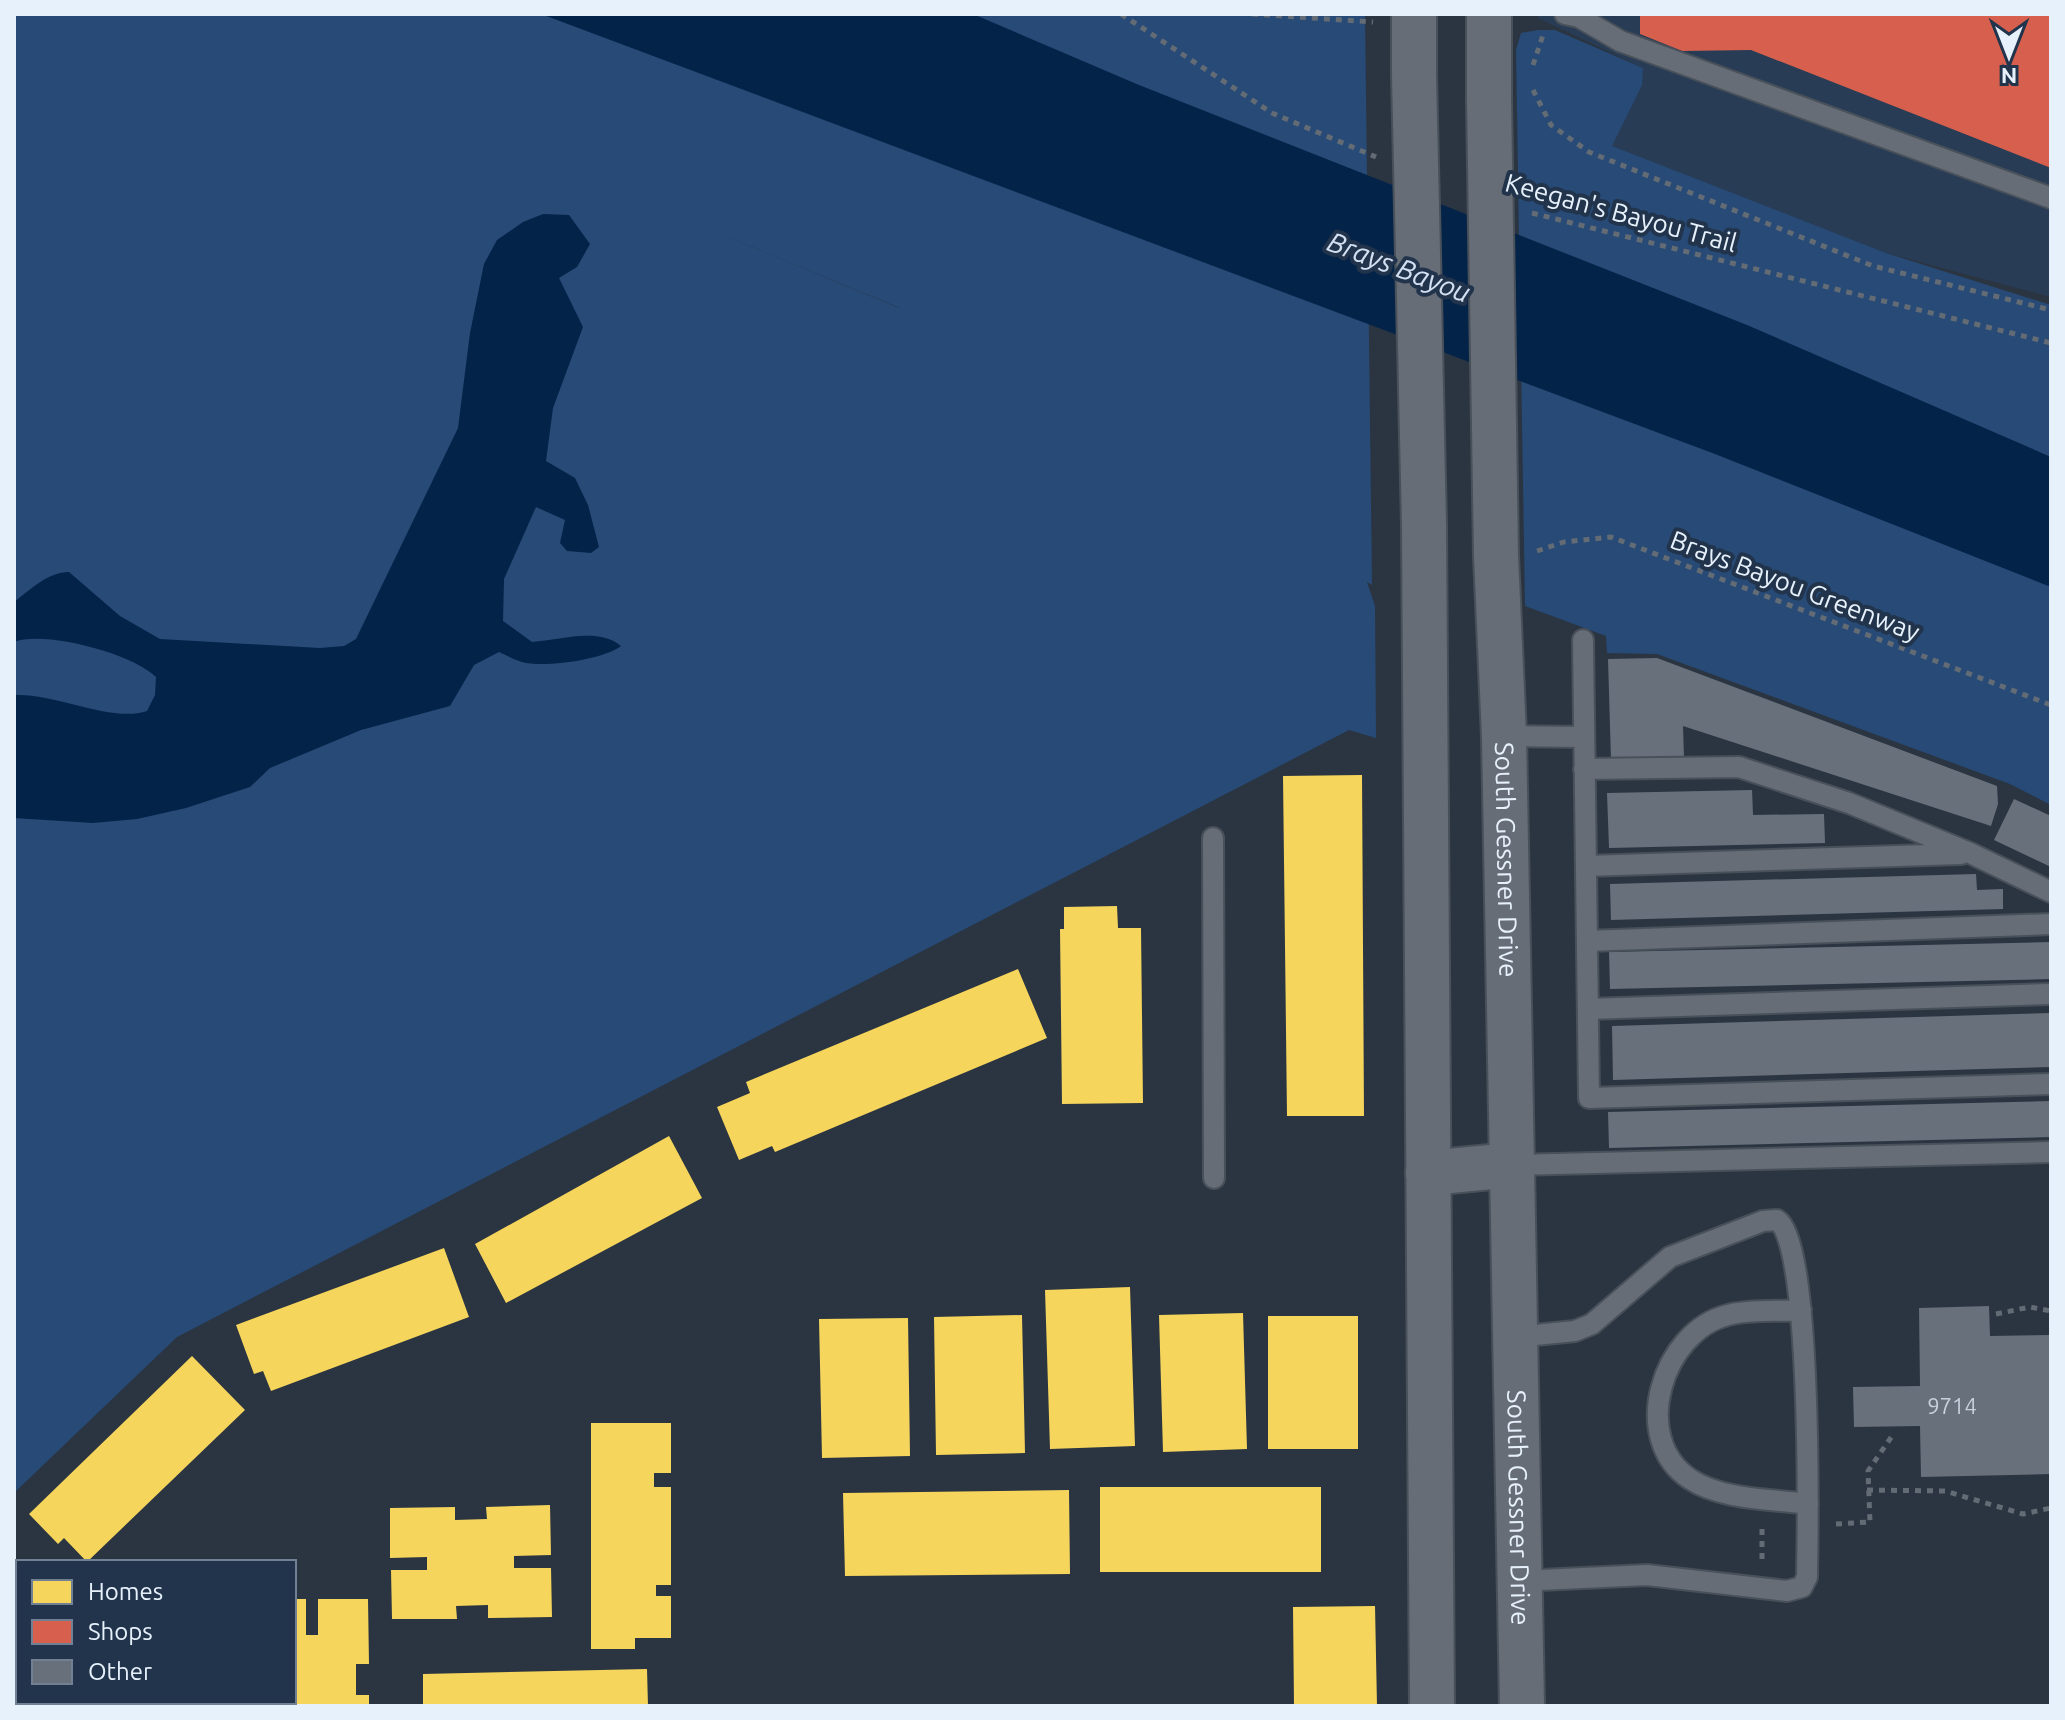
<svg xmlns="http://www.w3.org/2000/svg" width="2065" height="1720" font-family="Ubuntu,sans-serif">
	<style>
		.built { fill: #283c56 }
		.green { fill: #274a76; fill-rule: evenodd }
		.water { fill: #042349 }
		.homes { fill: #f6d55c }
		.shops { fill: #d6604d }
		.building { fill: #68707b }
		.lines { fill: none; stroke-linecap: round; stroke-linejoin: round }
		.lane-casing { stroke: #48505a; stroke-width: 24 }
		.secondary-casing { stroke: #48505a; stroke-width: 48 }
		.path { stroke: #636b75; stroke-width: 5; stroke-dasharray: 6 6; stroke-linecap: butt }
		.lane { stroke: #666d77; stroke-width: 20 }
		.secondary { stroke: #666d77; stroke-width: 44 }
		.secondary-bridge-casing { stroke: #48505a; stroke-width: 48; stroke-linecap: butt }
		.secondary-bridge { stroke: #666d77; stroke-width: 44 }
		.labels { text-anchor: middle; stroke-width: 8; stroke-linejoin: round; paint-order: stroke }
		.number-label { font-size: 22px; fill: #c7d1dc }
		.street-label { font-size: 26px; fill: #e7f1fc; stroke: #22344b }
		.water-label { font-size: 28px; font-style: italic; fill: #d3e0f2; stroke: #22344b }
	</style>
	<rect width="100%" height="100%" fill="#2b3542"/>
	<!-- built -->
	<path class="built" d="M1538 14H2051V297L1886 253 1611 146 1643 68 1538 18Z"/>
	<!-- green -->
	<path class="green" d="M14 14H1365L1372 585 1367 582 1375 606 1376 738 1349 730 177 1337 14 1493ZM716 232 900 308H899Z
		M1538 30H1555L1643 68 1642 85 1612 146 1886 253 2051 305V805L2010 784 1657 654 1607 653 1606 636 1525 606 1516 50 1521 33Z"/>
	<!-- water -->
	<path class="water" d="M541 14H973L1139 85 1747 325 2051 457V587L1715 454Z
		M543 214 569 215 590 244 577 267 559 278 583 327 553 408 546 461 575 478 588 505 599 547 591 553 567 551 560 543 565 520 536 507 504 579 503 621 532 642C561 640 598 627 621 646 603 660 543 668 522 662 514 660 506 655 499 652L474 665 450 706 361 730 270 768 250 787 186 808 137 819 93 823 14 818V695C57 693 111 723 147 711L155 695 156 677C133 654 45 630 14 642V602C30 590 48 572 69 572L120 616 160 639 320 648 344 646 356 639 458 428 470 333 484 264 497 240 523 222Z"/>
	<!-- homes -->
	<path class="homes" d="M1362 775 1364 1116H1287L1283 776Z
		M1117 906 1118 928H1141L1143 1103 1062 1104 1060 929H1064V907Z
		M1018 969 1047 1038 775 1152 772 1146 739 1160 717 1107 750 1093 746 1082Z
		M669 1136 702 1198 506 1303 475 1244Z
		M444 1248 469 1317 271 1391 263 1371 254 1374 236 1325Z
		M1130 1287 1135 1446 1050 1449 1045 1290Z
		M1243 1313 1247 1449 1163 1452 1159 1315Z
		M1022 1315 1025 1453 936 1455 934 1317Z
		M1268 1316H1358V1449H1268Z
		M908 1318 910 1456 822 1458 819 1319Z
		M192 1356 245 1410 87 1562 64 1538 58 1544 29 1514Z
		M591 1423H671V1473H654V1487H671V1585H656V1596H671V1638H635V1649H591Z
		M1100 1487H1321V1572H1100Z
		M1069 1490 1070 1574 845 1576 843 1493Z
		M550 1505 551 1555 514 1556V1568H551L552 1617 488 1618V1605L456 1606 457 1619H392L391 1570H427V1557L390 1558V1508L455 1507V1520L487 1519 486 1507Z
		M14 1562 18 1564 19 1706H14Z
		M294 1599H306V1635H318V1599H368L369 1664H356V1695H369V1706H256V1702H294Z
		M1375 1606 1377 1706H1294L1293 1607Z
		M647 1669 648 1706H423V1674Z"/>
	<!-- shops -->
	<path class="shops" d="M1640 14H2046L2051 16V168L1751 50 1682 51 1640 34Z"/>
	<!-- building -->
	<path class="building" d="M1657 658 1997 786 1998 804 1991 826 1683 726 1684 757 1611 760 1608 659Z
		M1752 790 1753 815 1824 814 1825 843 1609 848 1607 793Z
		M2014 799 2051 816V867L1994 840Z
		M1976 874 1977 890 2003 889V909L1611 920 1610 884Z
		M2051 942V979L1610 989 1609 952Z
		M2051 1013V1067L1613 1080 1612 1026Z
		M2051 1101V1137L1609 1148 1608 1112Z
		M1989 1306 1990 1336 2051 1335V1474L1921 1477 1920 1426 1854 1427 1853 1387 1920 1386 1919 1308Z"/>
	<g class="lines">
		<defs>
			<path id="lane" d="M1565 14 1579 17 1620 41 2051 198
				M1583 640 1589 1098 2051 1084
				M1504 736 1584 737
				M1584 769 1739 767 1849 803 1970 853 2051 892
				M1213 838 1214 1178
				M1586 866 1961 854
				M1587 941 2051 924
				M1588 1009 2051 994
				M1512 1165 2051 1152
				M1801 1310C1778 1312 1751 1309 1728 1315 1662 1331 1629 1439 1690 1479 1721 1500 1772 1499 1808 1504
				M1515 1337 1575 1331 1592 1324 1670 1257 1763 1221 1777 1220C1812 1241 1808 1525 1807 1577L1802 1587 1787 1591 1647 1575 1520 1581"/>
			<g id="secondary">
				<path d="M1414 14V74"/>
				<path d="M1489 14V99"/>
				<path d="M1424 525 1432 1706"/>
				<path id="s1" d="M1496 556 1504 736 1522 1706"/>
				<path d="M1428 1173 1512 1165"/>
			</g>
		</defs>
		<!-- lane casing -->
		<use href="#lane" class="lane-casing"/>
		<!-- secondary casing -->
		<use href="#secondary" class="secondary-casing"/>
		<!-- path -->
		<path class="path" d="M1121 14 1272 113 1376 157
			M1252 14 1373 22
			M1533 65 1544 32
			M1533 90 1551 125 1589 152 1873 266 2051 310
			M1532 213 2051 343
			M1537 551 1564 542 1611 537 2051 705
			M1996 1314 2030 1307 2051 1311
			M1867 1490 1945 1491 2023 1514 2051 1508
			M1836 1524 1870 1522 1868 1471 1892 1436
			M1762 1559V1529"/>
		<!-- lane -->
		<use href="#lane" class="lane"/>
		<!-- secondary -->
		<use href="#secondary" class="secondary"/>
		<defs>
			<path id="secondary-bridge" d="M1414 74 1424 525
				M1489 99 1496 556"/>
		</defs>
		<!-- secondary-bridge casing -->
		<use href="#secondary-bridge" class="secondary-bridge-casing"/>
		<!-- secondary-bridge -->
		<use href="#secondary-bridge" class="secondary-bridge"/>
	</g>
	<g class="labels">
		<!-- number labels -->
		<g class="number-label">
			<text x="1952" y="1414">9714</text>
		</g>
		<!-- street labels -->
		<g class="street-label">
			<text transform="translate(1621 213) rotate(15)" y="9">Keegan's Bayou Trail</text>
			<text transform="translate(1795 586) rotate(21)" y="9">Brays Bayou Greenway</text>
			<text dy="9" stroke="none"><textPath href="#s1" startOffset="304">South Gessner Drive</textPath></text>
			<text dy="9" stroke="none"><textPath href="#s1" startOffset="952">South Gessner Drive</textPath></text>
		</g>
		<!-- water labels -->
		<g class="water-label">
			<text transform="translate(1399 267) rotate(21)" y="10">Brays Bayou</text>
		</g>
	</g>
	<!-- border -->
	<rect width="2065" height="1720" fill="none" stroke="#e7f1fc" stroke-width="32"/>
	<!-- legend -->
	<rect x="16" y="1560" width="280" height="144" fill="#22344b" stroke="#718092" stroke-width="2"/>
	<rect x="32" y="1580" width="40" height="24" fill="#f6d55c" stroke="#718092" stroke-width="2"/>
	<text x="88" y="1600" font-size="24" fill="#e7f1fc">Homes</text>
	<rect x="32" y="1620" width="40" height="24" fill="#d6604d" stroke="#718092" stroke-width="2"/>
	<text x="88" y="1640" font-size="24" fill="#e7f1fc">Shops</text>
	<rect x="32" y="1660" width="40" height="24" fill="#68707b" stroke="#718092" stroke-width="2"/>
	<text x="88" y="1680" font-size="24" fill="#e7f1fc">Other</text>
	<!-- north arrow -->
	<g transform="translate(2009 56) rotate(180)" stroke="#22344b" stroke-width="6" paint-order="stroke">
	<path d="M0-6L14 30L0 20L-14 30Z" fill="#e7f1fc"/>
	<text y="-12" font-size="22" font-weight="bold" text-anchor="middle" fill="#e7f1fc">N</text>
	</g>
</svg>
